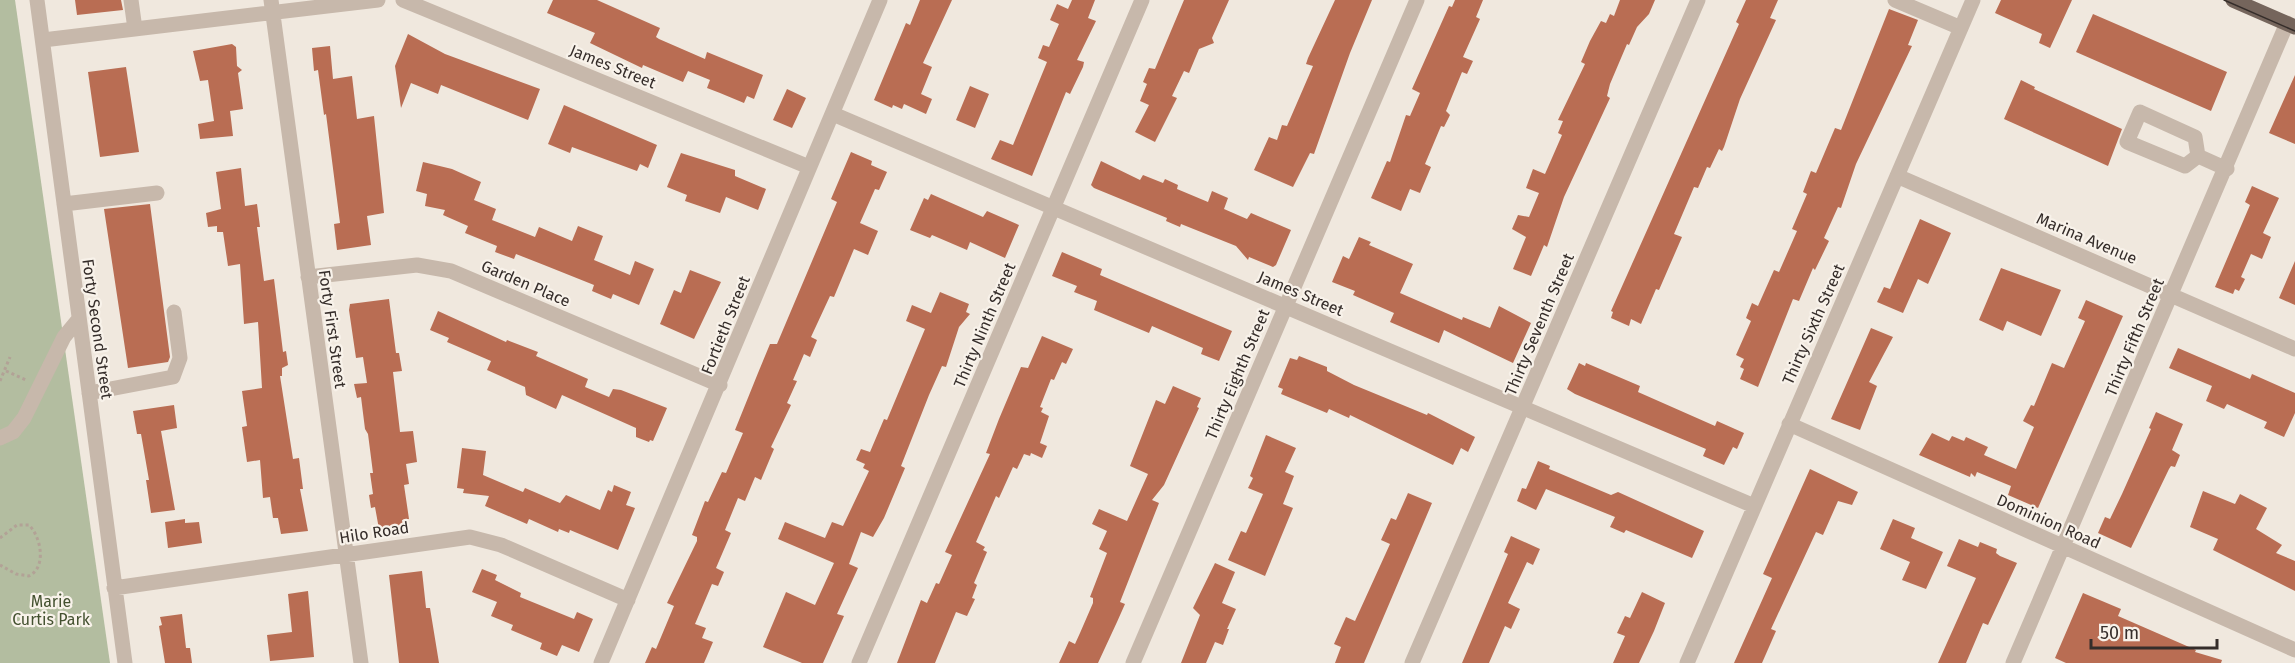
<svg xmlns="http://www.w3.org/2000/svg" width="2295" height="663" font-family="'Fira Sans',sans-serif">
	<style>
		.green { fill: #b3bda0 }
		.building { fill: #b96d53 }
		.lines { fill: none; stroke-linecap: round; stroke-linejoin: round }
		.path { stroke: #b2a296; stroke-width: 3; stroke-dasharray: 3 3; stroke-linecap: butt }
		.minor { stroke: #c7b8ab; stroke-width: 15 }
		.major { stroke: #75655c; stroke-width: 15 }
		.tram { stroke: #352d2a; stroke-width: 1.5 }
		.labels { text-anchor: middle; stroke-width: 4.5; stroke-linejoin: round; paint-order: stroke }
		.street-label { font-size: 16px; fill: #352d2a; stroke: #f8f2ea }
		.park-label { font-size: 16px; fill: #445130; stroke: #f8f2ea }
	</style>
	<rect width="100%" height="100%" fill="#f0e8de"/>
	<!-- green -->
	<path class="green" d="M0 0H15L110 663H0Z"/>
	<!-- building -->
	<path class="building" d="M75 0H121L123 10 77 15Z
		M553 0H597L660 28 656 37 659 39 705 59 707 52 763 75 754 99 747 96 744 103 720 93 707 88 710 80 688 71 683 82 643 65 642 68 590 43 595 33 547 13Z
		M920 0H952L923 63 932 67 921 94 932 99 926 114 904 104 902 109 893 105 892 108 874 100 906 23 910 25Z
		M1072 0H1095L1088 18 1096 21 1077 60 1084 62 1083 67 1070 94 1066 92 1032 176 991 159 1000 140 1013 145 1047 62 1038 58 1043 45 1049 47 1059 24 1050 20 1057 4 1068 9Z
		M1184 0H1229L1212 38 1214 43 1199 49 1189 73 1184 71 1172 96 1177 98 1155 142 1135 132 1149 105 1140 101 1147 84 1143 82 1149 68 1155 69Z
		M1335 0H1372L1350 53 1314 154 1310 153 1293 187 1254 170 1269 137 1277 140 1282 125 1287 126 1313 66 1306 64 1308 58Z
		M1455 0H1483L1476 17 1480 19 1463 57 1473 61 1467 74 1462 72 1446 111 1450 115 1444 127 1441 126 1425 164 1431 167 1420 193 1410 189 1401 211 1371 198 1387 161 1390 162 1406 115 1410 116 1420 93 1412 89 1449 6 1452 7Z
		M1620 0H1655L1649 14 1637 27 1629 45 1627 44 1610 84 1607 96 1610 98 1564 197 1547 247 1544 245 1531 276 1513 269 1526 237 1512 229 1518 215 1529 217 1539 193 1526 188 1533 169 1545 174 1562 135 1558 133 1563 121 1558 120 1585 64 1581 62 1590 41 1601 21 1606 23 1610 14 1614 16Z
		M1746 0H1778L1770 18 1776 20 1740 99 1724 147 1722 151 1719 149 1710 168 1707 167 1698 188 1694 187 1674 234 1682 237 1659 290 1656 289 1641 324 1631 319 1629 326 1611 318 1613 312 1611 311 1739 24 1736 22Z
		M2001 0H2072L2050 48 2039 43 2042 34 1995 13Z
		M1889 9 1918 20 1908 45 1912 46 1856 164 1841 208 1838 207 1824 238 1829 241 1815 270 1813 268 1799 301 1793 299 1758 387 1740 379 1744 369 1740 367 1744 359 1736 355 1751 321 1746 318 1752 303 1758 306 1774 270 1779 272 1797 231 1792 229 1807 194 1803 192 1811 171 1816 173 1835 128 1841 130Z
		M2093 14 2227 72 2211 111 2076 52Z
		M408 34 445 54 540 89 528 120 441 85 438 94 411 83 401 108 395 66Z
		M232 44 236 47 237 66 242 70 238 73 243 109 230 111 233 136 200 139 198 124 214 121 208 80 200 81 193 51Z
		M330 46 333 79 352 76 357 119 374 116 384 213 367 216 371 245 337 250 334 224 340 223 326 114 324 115 318 70 314 71 312 48Z
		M126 67 139 152 100 157 88 72Z
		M2295 75V144L2269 133Z
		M2021 80 2035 87 2034 89 2122 129 2108 166 2004 119Z
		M970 86 989 94 975 128 956 120Z
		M787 89 806 98 792 128 773 120Z
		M564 105 657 145 648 168 640 164 637 171 572 147 570 153 548 144Z
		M851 152 872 161 871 165 887 172 879 190 875 189 860 223 878 231 868 255 854 249 834 297 830 296 811 337 817 340 810 357 804 354 793 380 797 381 787 403 791 405 771 447 774 449 761 480 755 477 745 501 738 498 725 530 731 533 716 568 724 572 718 586 712 584 695 624 706 628 702 638 713 642 704 663H645L652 647 656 649 674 606 667 603 697 541V537L692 535 705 501 708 502 722 472 726 473 743 433 735 430 758 373 770 344H777L837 202 831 199Z
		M681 153 735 170V176L766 189 758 210 726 197 720 213 685 201 687 195 667 187Z
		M1101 161 1140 180 1143 175 1163 183 1165 179 1178 185 1177 189 1208 202 1212 191 1228 198 1224 209 1247 219 1251 213 1291 230 1276 265 1273 267 1249 257 1248 260 1236 246 1181 224 1180 227 1166 221 1167 218 1094 188 1091 185Z
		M423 162 452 169 481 182 474 200 496 209 492 220 535 237 539 227 572 241 578 226 603 236 594 260 630 275 635 261 654 269 639 305 613 294 611 299 592 291 594 285 544 265 516 254 514 259 495 252 497 246 465 233 468 226 443 215 445 210 425 206 427 194 416 191Z
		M241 168 245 206 257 204 260 227H257L264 281 274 279 283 352 286 351 288 365 282 368V376H280L293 459 299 458 303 489H300L308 531 281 534 278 518H273L270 497 263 498 260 460 247 462 242 427 247 426 242 391 262 388 258 322 244 324 240 264 228 266 223 232H217V226L208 227 206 213 221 209 216 172Z
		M2252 186 2279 198 2263 233 2271 237 2262 259 2251 254 2241 277 2245 279 2239 291 2235 289 2233 294 2215 287 2250 205 2245 202Z
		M931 194 983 217 987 211 1019 225 1005 258 970 242 967 250 932 235 930 238 910 230 924 198 928 200Z
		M150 204 170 357 168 362 128 368 104 209Z
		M1920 219 1951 233 1928 284 1918 279 1903 313 1877 302 1884 287 1890 289Z
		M1359 237 1371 242 1369 245 1413 264 1400 293 1462 320 1463 317 1490 328 1499 306 1531 323 1513 363 1444 330 1439 343 1390 322 1394 313 1353 295 1355 291 1332 282 1343 256 1349 259Z
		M1062 252 1102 269 1100 275 1232 331 1219 361 1201 354 1203 348 1152 326 1149 333 1094 310 1097 301 1074 292 1077 286 1052 276Z
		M2295 261V305L2279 298Z
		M2001 268 2061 290 2041 336 2007 321 2003 331 1979 320Z
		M690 270 721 282 694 339 660 324 674 290 681 293Z
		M940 292 969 304 966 312 970 314 959 327 946 367 942 366 929 395 901 466 905 468 884 518 873 537 861 532 849 564 858 568 837 614 844 616 823 663H802L763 647 786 592 815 605 834 563 778 539 785 522 825 538 832 522 843 526 869 471 863 468 865 464 856 460 861 449 870 452 884 419 887 420 925 329 906 321 912 305 931 313Z
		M389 299 396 353H399L402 371 393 372 400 432 413 431 417 462 406 464 409 484 404 485 409 519 402 520 403 526 379 529 375 507 371 508 369 495 373 494 370 473H373L368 434 365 429 361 397 357 398 354 384 367 383 363 357 356 358 349 310 350 304Z
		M2086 300 2123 316 2038 508 2008 495 2011 486 1977 472 1975 477 1971 473 1970 477 1919 455 1932 433 1949 441 1952 436 1964 441 1966 437 1988 447 1984 455 2016 469 2034 427 2023 421 2031 405 2034 406 2052 363 2064 368 2085 321 2078 318Z
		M438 311 506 342 507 340 538 352 536 356 588 379 585 387 609 397 613 389 621 390 667 408 653 441 650 440 649 442 636 437V428L562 395 556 409 526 395 525 387 487 370 491 361 447 342 449 338 430 330Z
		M1871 328 1893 337 1869 382 1877 386 1860 430 1831 419Z
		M1042 336 1073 349 1066 364 1062 362 1054 380 1051 379 1040 407 1043 408 1041 412 1049 416 1040 443 1047 446 1042 458 1031 453 1030 456 1024 454 1017 469 1013 467 999 498 996 496 976 542 985 547 983 550 987 552 974 583 977 585 972 598 975 599 967 616 956 612 935 663H897L921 600 927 603 936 583 939 584 952 555 945 552 990 454 986 453 999 419 1021 367 1028 368Z
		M2178 348 2250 379 2252 374 2295 393V413L2284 437 2264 428 2267 422 2227 404 2224 409 2206 401 2212 386 2169 368Z
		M1299 356 1327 367V371L1354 385 1427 415 1428 413 1475 437 1468 452 1461 448 1453 465 1350 415 1349 418 1329 409 1327 413 1281 394 1283 389 1278 387 1290 358 1297 360Z
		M1579 363 1585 366 1586 363 1640 386 1638 392 1715 426 1717 421 1744 433 1737 449 1733 447 1724 465 1703 456 1706 449 1575 394 1567 389Z
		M1173 386 1201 398 1197 407 1199 408 1164 485 1152 500 1159 503 1120 602 1125 604 1117 622 1098 663H1059L1069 641 1075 644 1080 633 1093 603V598L1090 597 1107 553 1099 549 1107 531 1092 524 1099 509 1127 521 1148 474 1130 466 1156 400 1165 404Z
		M174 405 177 428 161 431 175 510 151 513 146 480H149L141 434H137L133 411Z
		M2156 412 2183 424 2172 450 2180 455 2175 467 2171 466 2169 469 2131 548 2098 533 2105 517 2110 519 2122 494 2151 429 2149 428Z
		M1266 435 1296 448 1285 472 1294 476 1283 504 1293 508 1265 576 1228 560 1241 531 1246 533 1263 494 1248 488 1253 478 1250 476Z
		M462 448 486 451 483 475 523 492 525 488 560 503 566 495 600 510 608 490 612 492 614 485 631 492 626 505 635 508 618 550 570 530 569 533 559 529 558 532 529 519 527 524 485 506 489 496 463 493 464 489 457 488Z
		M1538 461 1550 466 1549 469 1554 471 1611 495 1618 492 1704 531 1692 558 1626 530 1624 533 1610 527 1615 517 1546 489 1536 510 1517 501 1522 488 1526 489Z
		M1810 469 1858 492 1852 505 1838 501 1823 535 1816 532 1771 629 1776 631 1762 663H1734L1772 578 1763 574Z
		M2203 491 2235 504 2240 494 2267 508 2256 529 2282 545 2276 553 2295 561V591L2213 550 2218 539 2190 527Z
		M1408 493 1432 503 1364 663H1335L1341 647 1334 644 1346 617 1355 621 1390 544 1381 540 1391 518 1396 520Z
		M185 519V523L199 522 202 543 168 548 165 522Z
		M1893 519 1915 528 1911 538 1943 552 1926 589 1902 580 1910 562 1880 549Z
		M1511 536 1540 549 1533 565 1527 562 1508 603 1520 609 1511 629 1505 626 1489 663H1462L1508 554 1504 552Z
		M1959 539 1978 547 1980 542 1997 549 1996 553 2000 556 2017 563 1988 625 1983 623 1966 663H1938L1976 578 1947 566Z
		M1215 563 1235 572 1222 603 1236 609 1227 629H1229L1223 645 1215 642 1206 663H1181L1200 615 1193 608Z
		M482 569 497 575 495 580 521 593 520 597 574 619 577 612 593 619 579 652 562 645 557 656 540 649 542 643 511 630 513 625 491 616 497 602 472 592Z
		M422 571 426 608H430L439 663H399L389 575Z
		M308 591 314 657 270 661 267 635 292 632 288 594Z
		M1642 592 1665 603 1654 631 1639 663H1613L1625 636 1617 633 1625 616 1630 618Z
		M2083 593 2121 609 2118 616 2196 650 2195 652 2222 660 2221 663H2066L2055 658Z
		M182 614 186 648H190L192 663H165L159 626 162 625 160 617Z"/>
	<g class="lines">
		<!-- path -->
		<path class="path" d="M6 371 26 380
			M0 381 10 357
			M0 538 17 525H29C41 537 47 567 29 576L16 574 0 565"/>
		<!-- minor -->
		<path class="minor" d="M37 0 125 663
			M131 0 135 29
			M271 0 361 663
			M403 0 809 167
			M1895 0 1961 28
			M43 40 378 0
			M833 114 1754 506
			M2198 156 2185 166 2127 142 2140 112 2195 137 2198 156 2227 169
			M1897 176 2295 349
			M64 204 157 193
			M308 277 417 265 451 271 720 385
			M89 393 173 377 180 358 174 312
			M1789 424 2295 650
			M0 438 13 432 24 418 64 337 78 320
			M114 588 470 537 501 545 628 600
			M601 663 880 0
			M859 663 1142 0
			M1133 663 1417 0
			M1412 663 1698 0
			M1687 663 1973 0
			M2013 663 2287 23"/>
		<!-- major -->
		<path class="major" d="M2233 0 2295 27"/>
		<!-- tram -->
		<path class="tram" d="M2224 0 2295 31"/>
	</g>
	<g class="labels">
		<!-- street labels -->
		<g class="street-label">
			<text transform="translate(613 66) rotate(22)" y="6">James Street</text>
			<text transform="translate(2087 238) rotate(23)" y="6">Marina Avenue</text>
			<text transform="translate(526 283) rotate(23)" y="6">Garden Place</text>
			<text transform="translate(1301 293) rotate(23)" y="6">James Street</text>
			<text transform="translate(1539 324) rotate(-67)" y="6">Thirty Seventh Street</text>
			<text transform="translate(1813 324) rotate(-66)" y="6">Thirty Sixth Street</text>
			<text transform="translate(725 325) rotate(-68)" y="6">Fortieth Street</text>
			<text transform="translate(984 325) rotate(-67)" y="6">Thirty Ninth Street</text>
			<text transform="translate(98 329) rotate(82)" y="6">Forty Second Street</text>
			<text transform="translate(333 329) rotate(82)" y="6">Forty First Street</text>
			<text transform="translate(2134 337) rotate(-67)" y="6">Thirty Fifth Street</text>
			<text transform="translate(1237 374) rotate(-67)" y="6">Thirty Eighth Street</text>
			<text transform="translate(2049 521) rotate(24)" y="6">Dominion Road</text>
			<text transform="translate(374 532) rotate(-9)" y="6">Hilo Road</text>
		</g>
		<!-- park labels -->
		<g class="park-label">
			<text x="51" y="607">Marie<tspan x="51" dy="18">Curtis Park</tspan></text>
		</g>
	</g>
	<!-- scale -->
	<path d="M2091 639v9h126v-9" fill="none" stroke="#352d2a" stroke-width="3"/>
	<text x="2100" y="639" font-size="18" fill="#352d2a" stroke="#f8f2ea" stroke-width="4.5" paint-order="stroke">50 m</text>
</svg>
